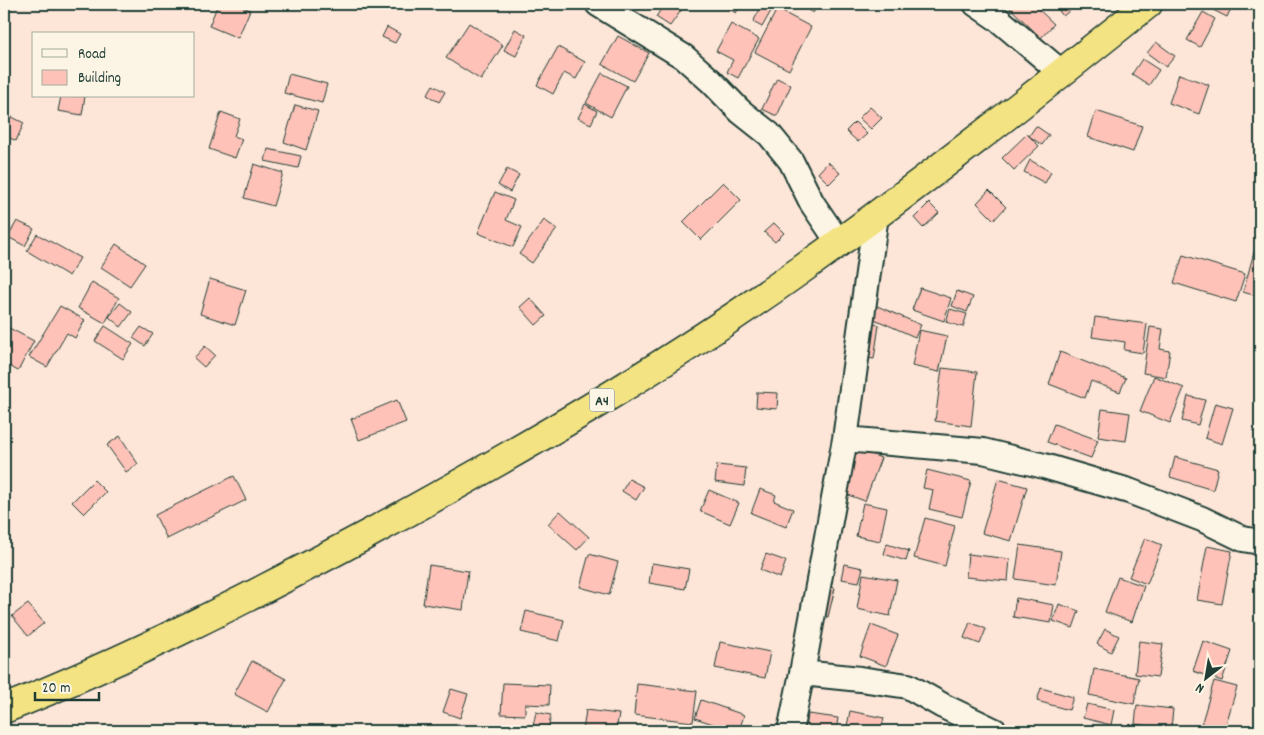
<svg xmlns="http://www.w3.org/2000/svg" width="1264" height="735" font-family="Dekko,sans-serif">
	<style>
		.building { fill: #fec2b8; stroke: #1f3d34 }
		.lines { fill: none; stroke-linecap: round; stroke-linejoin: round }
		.street-casing { stroke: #1f3d34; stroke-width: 28 }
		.highway-casing { stroke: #1f3d34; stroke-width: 31 }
		.street { stroke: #fcf5e5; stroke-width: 24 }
		.highway { stroke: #f4e382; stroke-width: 28 }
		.labels { text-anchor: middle; stroke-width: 5; stroke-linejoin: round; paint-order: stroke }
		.shield { fill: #fcf5e5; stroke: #617469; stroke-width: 1 }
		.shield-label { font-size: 14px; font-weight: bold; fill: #1f3d34 }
	</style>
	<rect width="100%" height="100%" fill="#fde6d8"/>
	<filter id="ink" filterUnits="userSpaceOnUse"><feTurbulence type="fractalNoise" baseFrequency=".02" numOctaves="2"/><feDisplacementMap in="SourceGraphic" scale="10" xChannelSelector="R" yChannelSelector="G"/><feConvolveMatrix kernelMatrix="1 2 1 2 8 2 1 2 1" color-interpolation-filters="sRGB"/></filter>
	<g filter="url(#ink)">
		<!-- building -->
		<path class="building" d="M218 4H235L250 10 238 38 209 26Z
			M664 4H674L682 9 670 26 656 17Z
			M723 4H741L736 13 722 5Z
			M750 4H775L762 27 753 22 760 9Z
			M797 4H818L813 13Z
			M1006 4H1033L1054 24 1041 38Z
			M1054 4H1078L1063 16Z
			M1216 4H1233L1227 17 1213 10Z
			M777 9 811 27 789 70 755 52Z
			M1203 12 1215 19 1200 47 1187 40Z
			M469 23 503 45 481 80 446 58Z
			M731 24 759 39 738 78 727 72 733 60 716 51Z
			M387 27 400 34 395 43 382 37Z
			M515 29 526 35 516 56 504 50Z
			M618 36 649 53 633 81 602 64Z
			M1156 42 1175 56 1166 67 1147 53Z
			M558 47 585 62 576 79 564 73 553 94 537 85Z
			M1142 59 1159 70 1149 85 1132 74Z
			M602 73 627 86 611 117 586 103Z
			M289 74 327 84 322 103 284 93Z
			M1179 74 1209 85 1199 114 1169 103Z
			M777 78 791 85 777 116 762 109Z
			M433 85 445 92 439 102 427 95Z
			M61 96H85L82 115 58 111Z
			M585 104 597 111 591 124 578 118Z
			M295 105 318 111 306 150 284 142Z
			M870 107 882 118 871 129 859 118Z
			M1096 111 1142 126 1133 152 1088 137Z
			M221 112 240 119 234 136 242 139 235 158 209 149Z
			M4 113 24 123 16 141 4 135Z
			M855 122 867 134 858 142 846 131Z
			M1036 126 1049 135 1042 145 1029 136Z
			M1027 134 1039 146 1014 170 1002 158Z
			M268 149 301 156 298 168 265 161Z
			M1030 160 1051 172 1045 183 1024 172Z
			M828 162 840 173 829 184 818 173Z
			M254 164 283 173 273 206 244 198Z
			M507 169 519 175 510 192 498 185Z
			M723 182 741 200 701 240 683 222Z
			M989 190 1006 207 994 220 977 203Z
			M495 192 514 200 506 220 522 227 513 247 478 233Z
			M929 203 939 213 923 228 914 218Z
			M544 220 557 229 532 263 519 254Z
			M17 221 34 229 25 246 8 237Z
			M774 223 784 233 775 242 764 232Z
			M37 234 80 258 69 276 27 251Z
			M1258 238 1260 239V297L1243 292Z
			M116 244 145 264 130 286 101 267Z
			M1183 255 1245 274 1236 302 1174 283Z
			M210 279 246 290 235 325 200 314Z
			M92 282 119 298 105 323 78 308Z
			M920 288 951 298 944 321 912 310Z
			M957 291 973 297 967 312 952 306Z
			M530 298 546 316 536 325 520 307Z
			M868 302 921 325 915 337 863 314Z
			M120 303 132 312 121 327 109 317Z
			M60 306 85 320 75 338 67 333 47 367 29 357Z
			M950 309 967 314 963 327 946 322Z
			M1095 317 1147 324 1143 353 1124 350 1125 342 1092 337Z
			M857 321 879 325 874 359 852 356Z
			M105 326 133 344 123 359 95 341Z
			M141 327 153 334 145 346 133 338Z
			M1150 327 1163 329 1160 349 1170 351 1166 377 1143 373Z
			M9 328 34 341 18 371 4 363V338Z
			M919 330 947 336 939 372 912 366Z
			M205 346 215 355 204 367 194 358Z
			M1060 352 1126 378 1120 392 1091 381 1085 398 1049 384Z
			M942 368 977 372 971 426 935 421Z
			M1154 376 1184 388 1170 423 1140 411Z
			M757 392 778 393 777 409 756 407Z
			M1188 396 1205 400 1198 425 1182 421Z
			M397 400 406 422 359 440 351 419Z
			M1215 403 1233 408 1222 444 1205 438Z
			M1102 409 1130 413 1126 441 1098 437Z
			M1054 424 1098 440 1091 458 1047 442Z
			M120 436 138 464 126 472 107 445Z
			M845 444 881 458 865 501 829 488Z
			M1175 457 1218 469 1213 490 1170 477Z
			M717 465 746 468 744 486 715 482Z
			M927 470 971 481 962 517 929 509 933 490 923 488Z
			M234 476 246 500 167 539 155 515Z
			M629 479 644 487 636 500 622 491Z
			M998 479 1027 487 1011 541 982 533Z
			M94 480 106 492 84 514 72 502Z
			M760 489 776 495 774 501 793 509 786 527 751 513Z
			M709 490 739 503 730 524 700 511Z
			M863 503 887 508 880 541 856 536Z
			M560 511 589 537 577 550 548 524Z
			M925 518 955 526 945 566 914 558Z
			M1145 538 1162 545 1147 584 1129 577Z
			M887 544 909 551 906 561 884 554Z
			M1020 545 1061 551 1056 585 1015 579Z
			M1207 546 1232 551 1222 604 1197 600Z
			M589 554 618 562 609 595 580 587Z
			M766 554 786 561 780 578 760 570Z
			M968 554 1010 559 1008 581 966 577Z
			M652 563 689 569 685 589 649 583Z
			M844 564 863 568 859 582 841 579Z
			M429 565 468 571 463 610 423 604Z
			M863 574 897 580 890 616 857 609Z
			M1118 577 1144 586 1132 622 1105 612Z
			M821 585 835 588 828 617 814 613Z
			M1016 598 1054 605 1051 623 1013 617Z
			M28 604 44 623 28 636 12 616Z
			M1059 604 1079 611 1073 628 1053 621Z
			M526 611 564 620 559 641 521 632Z
			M970 622 986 629 980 644 964 638Z
			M871 625 898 635 886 666 860 656Z
			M1105 629 1119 636 1111 652 1097 644Z
			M1139 641 1163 644 1158 677 1135 674Z
			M1203 641 1232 651 1222 681 1193 671Z
			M720 642 770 652 765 678 715 668Z
			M252 661 286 679 268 712 234 694Z
			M1094 669 1139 678 1134 704 1089 695Z
			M1214 681 1237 687 1224 731 1201 725Z
			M503 683 550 685 549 705 525 704V715L501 714Z
			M637 684 697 691 693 722 634 715Z
			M1041 688 1073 697 1069 710 1037 701Z
			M451 689 468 694 460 718 443 712Z
			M701 700 744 715 739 731H734L695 718Z
			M1087 704 1114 710 1111 725 1083 718Z
			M1137 705 1173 709 1171 729 1135 724Z
			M586 710 619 714 616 731H583Z
			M850 711 884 718 881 731H846Z
			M536 712 551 715 548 729 533 726Z
			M808 714 838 718 836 731H806Z"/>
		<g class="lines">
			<defs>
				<path id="street" d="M598 4 684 57 711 81 740 111 769 134 791 161 812 203 839 243
					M976 4 998 19 1062 73
					M845 439 983 451 1044 466 1129 491 1202 519 1243 539 1260 542
					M802 673 860 679 908 686 943 706 995 731
					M790 731 802 673 845 439 876 215"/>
				<path id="highway" d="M4 709C130 659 251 597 370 533 517 453 662 369 798 272 918 187 1033 96 1148 4"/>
			</defs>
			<!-- street casing -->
			<use href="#street" class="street-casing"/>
			<!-- highway casing -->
			<use href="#highway" class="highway-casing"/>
			<!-- street -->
			<use href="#street" class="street"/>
			<!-- highway -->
			<use href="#highway" class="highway"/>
		</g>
	</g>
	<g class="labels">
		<!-- shield labels -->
		<rect class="shield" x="589.5" y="388.5" width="25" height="23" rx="4"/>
		<g class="shield-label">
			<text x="602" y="405">A4</text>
		</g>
	</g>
	<!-- margin -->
	<rect width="1264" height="735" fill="none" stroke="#fcf5e5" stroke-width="20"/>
	<rect x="10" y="10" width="1244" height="715" fill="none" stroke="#1f3d34" stroke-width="2" filter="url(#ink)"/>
	<!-- legend -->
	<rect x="32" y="32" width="162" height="65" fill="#fcf5e5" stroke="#a4ab9e"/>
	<rect x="42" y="49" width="25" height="8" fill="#fcf5e5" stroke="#a4ab9e"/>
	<text x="78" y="58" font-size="15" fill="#1f3d34">Road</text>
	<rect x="42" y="70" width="25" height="15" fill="#fec2b8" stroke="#a4ab9e"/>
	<text x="78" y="82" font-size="15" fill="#1f3d34">Building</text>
	<!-- north arrow -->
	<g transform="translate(1206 678) rotate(211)" stroke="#fcf5e5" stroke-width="4" paint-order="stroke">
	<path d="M0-4L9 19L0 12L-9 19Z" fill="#1f3d34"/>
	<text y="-8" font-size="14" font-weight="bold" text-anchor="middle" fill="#1f3d34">N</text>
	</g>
	<!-- scale -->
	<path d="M35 692v8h64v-8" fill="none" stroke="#1f3d34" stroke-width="2.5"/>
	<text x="42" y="692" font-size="15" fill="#1f3d34" stroke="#fcf5e5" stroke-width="4" paint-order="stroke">20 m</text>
</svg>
